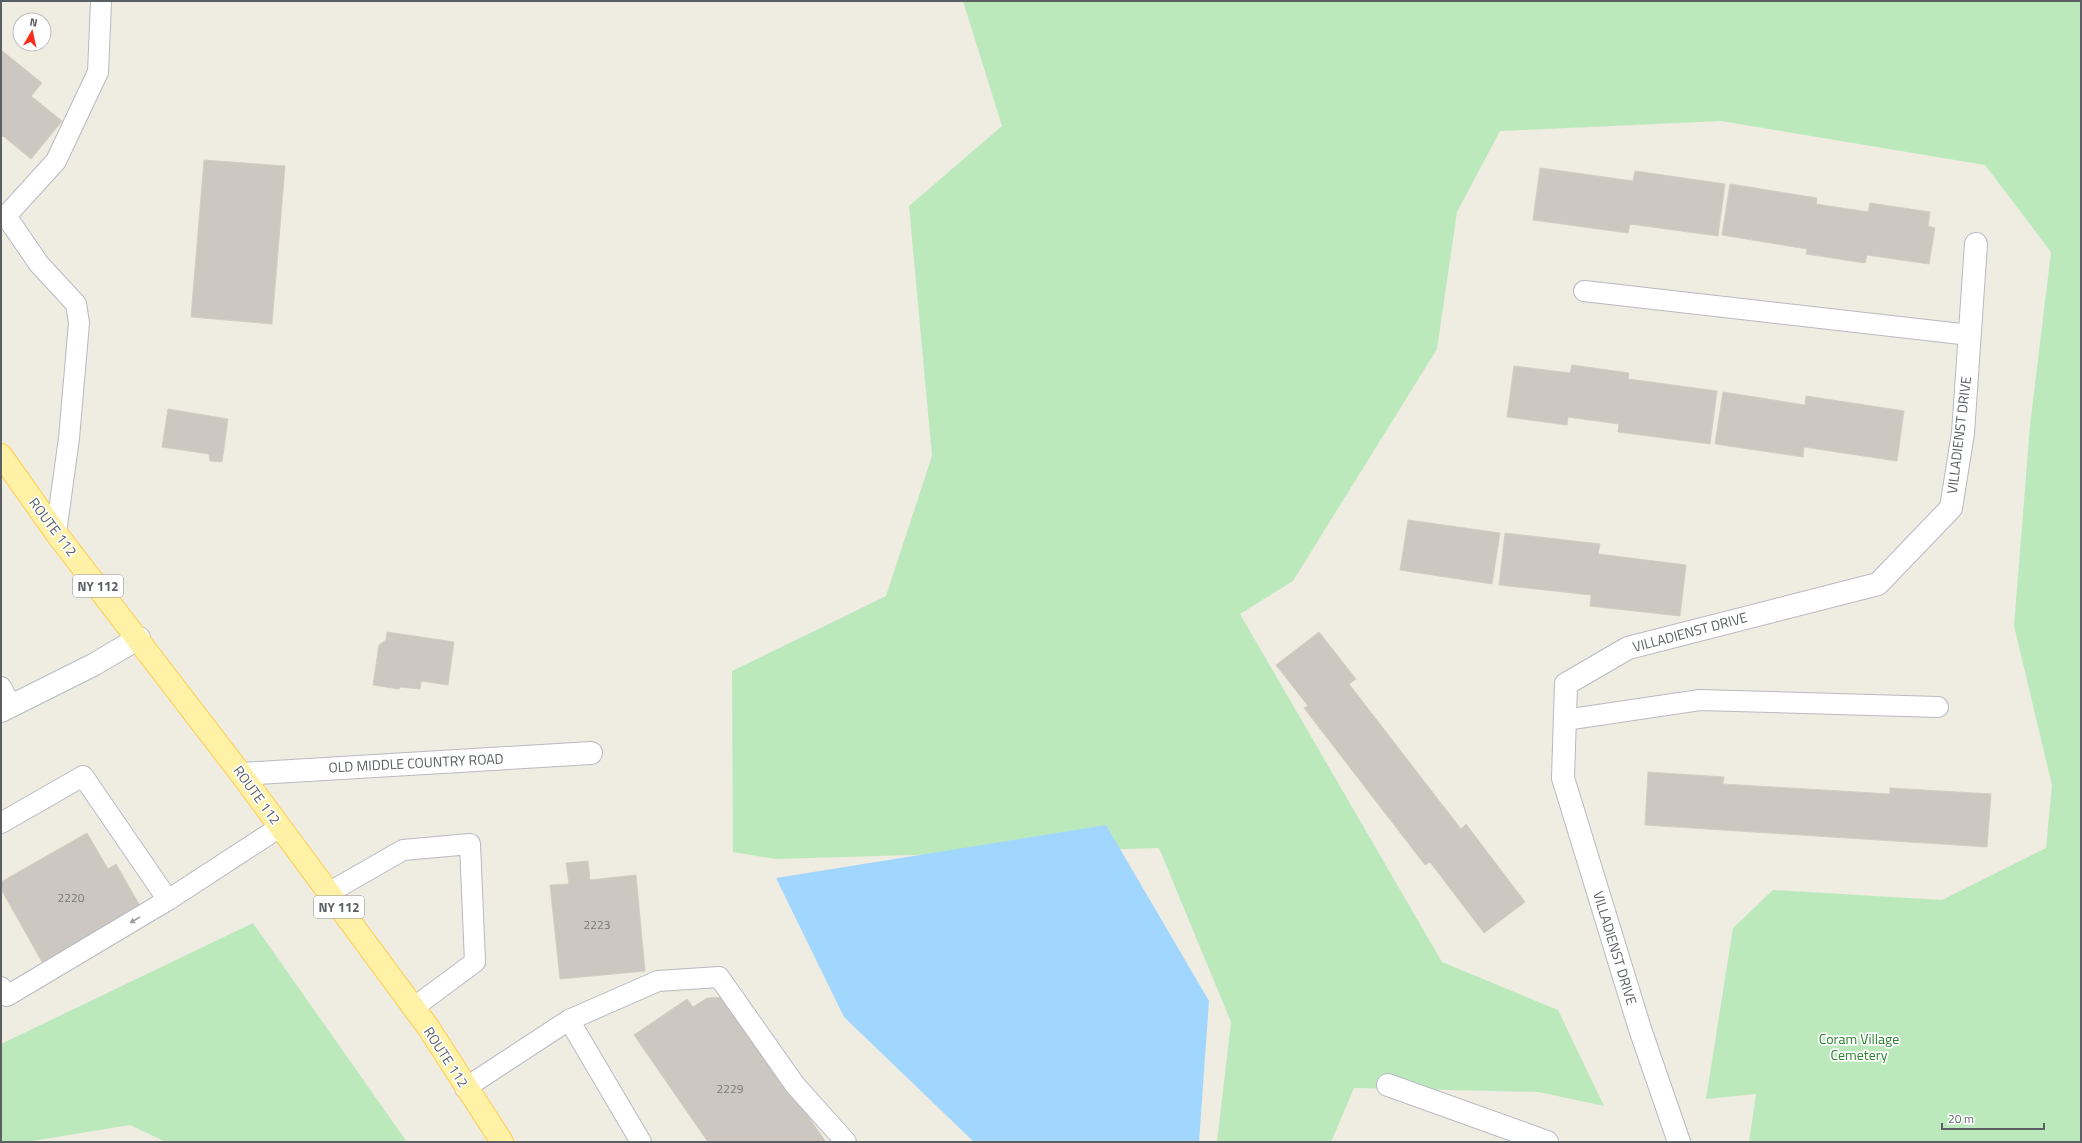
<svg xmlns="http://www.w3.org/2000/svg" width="2082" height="1143" font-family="'Titillium Web',sans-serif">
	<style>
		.green { fill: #bce9bc }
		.water { fill: #a1d6ff }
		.building { fill: #ccc8c1; stroke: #d4cec0 }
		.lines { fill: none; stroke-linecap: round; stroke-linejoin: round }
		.service-casing { stroke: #b7bac0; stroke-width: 22 }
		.minor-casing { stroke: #b7bac0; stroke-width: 24 }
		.primary-casing { stroke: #ffcd4b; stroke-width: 24 }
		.service { stroke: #fff; stroke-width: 20 }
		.minor { stroke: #fff; stroke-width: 22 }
		.primary { stroke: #fff1a6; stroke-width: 22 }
		.oneway { fill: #9c9fa2 }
		.labels { text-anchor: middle; stroke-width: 3.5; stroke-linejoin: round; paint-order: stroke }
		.number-label { font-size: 12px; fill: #76797b }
		.shield { fill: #fff; stroke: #8c8f92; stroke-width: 1 }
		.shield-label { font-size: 13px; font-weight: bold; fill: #5a5f64 }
		.street-label { font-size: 14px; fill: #5a5f64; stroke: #fff }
		.park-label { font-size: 14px; fill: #2b8230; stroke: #fff }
	</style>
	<rect width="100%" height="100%" fill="#efece2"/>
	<!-- green -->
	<path class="green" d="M963 1H2081V1142H1749L1756 1094 1706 1099 1733 928 1773 890 1942 900 2046 848 2052 785 2014 626 2030 426 2051 252 1985 165 1721 121 1500 131 1457 212 1437 349 1293 581 1240 614 1442 962 1558 1010 1604 1106 1539 1092 1354 1088 1331 1142H1217L1231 1022 1159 848 775 859 733 852 732 671 886 596 932 456 909 206 1002 126Z
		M253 923 407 1142H166L130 1125 26 1142H1V1044Z"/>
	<!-- water -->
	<path class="water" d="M1106 825 1209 1001 1199 1142H974L844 1017 776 878Z"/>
	<!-- building -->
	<path class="building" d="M1 50 42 83 31 96 62 121 31 159 3 136 1 138Z
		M204 160 285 166 272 324 191 317Z
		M1540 168 1633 181 1635 171 1725 184 1718 236 1630 224 1628 233 1533 220Z
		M1730 184 1817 198 1816 204 1868 212 1870 203 1930 212 1928 226 1935 228 1929 264 1867 255 1865 263 1806 254 1807 249 1722 235Z
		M1572 365 1629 373 1628 379 1717 391 1710 444 1618 432 1619 424 1568 417 1567 425 1507 417 1514 366 1570 373Z
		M1723 392 1805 405 1806 396 1904 411 1897 461 1804 447 1803 457 1715 444Z
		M168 409 228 419 222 462 210 461 209 454 162 447Z
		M1408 520 1500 533 1492 584 1400 570Z
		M1505 533 1600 544 1598 554 1686 565 1680 616 1590 606 1591 595 1499 585Z
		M387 632 454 642 448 685 421 681 420 689 400 687 399 689 373 685 379 645 386 640Z
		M1319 632 1356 679 1349 684 1461 829 1466 824 1525 902 1484 933 1430 862 1425 865 1304 708 1308 706 1276 665Z
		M1648 772 1724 777 1723 784 1890 794V788L1991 794 1987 847 1645 825Z
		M87 833 108 869 116 864 140 906 42 962 1 889V882Z
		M588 861 590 880 636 875 645 971 560 979 550 885 569 884 566 863Z
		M734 997 743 1022 826 1142H708L634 1035 687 999 693 1007 707 998Z"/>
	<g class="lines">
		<defs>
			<path id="service" d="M1584 291 1970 335
				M56 533 69 438 79 323 76 304 39 264 6 216 56 161 98 72 101 1
				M1 687 11 706
				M1565 720 1700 700 1938 707
				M1 823 83 776 168 900
				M328 893 403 850 470 844 475 962 413 1008
				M1 987 7 996 168 900 280 827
				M569 1020 658 981 719 977 795 1085 846 1142
				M465 1088 569 1020 641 1142"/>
			<path id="minor" d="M1 711 93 665 139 638
				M241 774 591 753
				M1388 1085 1547 1142
				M1679 1142 1640 1029 1563 778 1566 684 1628 648 1878 584 1951 508 1963 433 1976 244"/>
			<path id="primary" d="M1 455 56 533 241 774 428 1027 502 1142"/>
		</defs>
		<!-- service casing -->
		<use href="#service" class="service-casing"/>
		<!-- minor casing -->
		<use href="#minor" class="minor-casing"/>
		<!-- primary casing -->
		<use href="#primary" class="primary-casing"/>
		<!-- service -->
		<use href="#service" class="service"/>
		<!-- minor -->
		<use href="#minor" class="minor"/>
		<!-- primary -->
		<use href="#primary" class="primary"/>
	</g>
	<!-- one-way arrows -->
	<defs><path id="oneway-solid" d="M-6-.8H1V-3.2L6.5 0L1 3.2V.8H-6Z"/></defs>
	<use class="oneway" href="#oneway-solid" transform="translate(135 920) rotate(149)"/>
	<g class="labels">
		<!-- number labels -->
		<g class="number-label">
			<text x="71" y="902">2220</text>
			<text x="597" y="929">2223</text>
			<text x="730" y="1093">2229</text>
		</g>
		<!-- shield labels -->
		<g class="shield">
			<rect x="73" y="575" width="50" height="22" rx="3"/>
			<rect x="314" y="896" width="50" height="22" rx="3"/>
		</g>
		<g class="shield-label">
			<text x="98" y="591">NY 112</text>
			<text x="339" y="912">NY 112</text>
		</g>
		<!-- street labels -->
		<g class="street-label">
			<text transform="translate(1959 435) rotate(-83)" y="5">VILLADIENST DRIVE</text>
			<text transform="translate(53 527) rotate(53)" y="5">ROUTE 112</text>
			<text transform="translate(1690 632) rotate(-15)" y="5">VILLADIENST DRIVE</text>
			<text transform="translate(416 763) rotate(-3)" y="5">OLD MIDDLE COUNTRY ROAD</text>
			<text transform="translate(257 795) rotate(54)" y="5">ROUTE 112</text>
			<text transform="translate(1615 948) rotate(73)" y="5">VILLADIENST DRIVE</text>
			<text transform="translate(446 1057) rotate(57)" y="5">ROUTE 112</text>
		</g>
		<!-- park labels -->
		<g class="park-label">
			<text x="1859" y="1044">Coram Village<tspan x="1859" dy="16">Cemetery</tspan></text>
		</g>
	</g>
	<!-- border -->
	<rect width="2082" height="1143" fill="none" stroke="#5a5f64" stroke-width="4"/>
	<!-- north arrow -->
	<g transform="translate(32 32) rotate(9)"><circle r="19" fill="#ffffff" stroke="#bdbfc1"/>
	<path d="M0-3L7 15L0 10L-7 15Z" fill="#f92f1d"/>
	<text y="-6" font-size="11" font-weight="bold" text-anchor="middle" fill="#5a5f64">N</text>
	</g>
	<!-- scale -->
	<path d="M1942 1123v6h102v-6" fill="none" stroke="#5a5f64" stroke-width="2"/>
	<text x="1948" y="1123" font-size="12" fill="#5a5f64" stroke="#ffffff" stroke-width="3" paint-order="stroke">20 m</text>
</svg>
